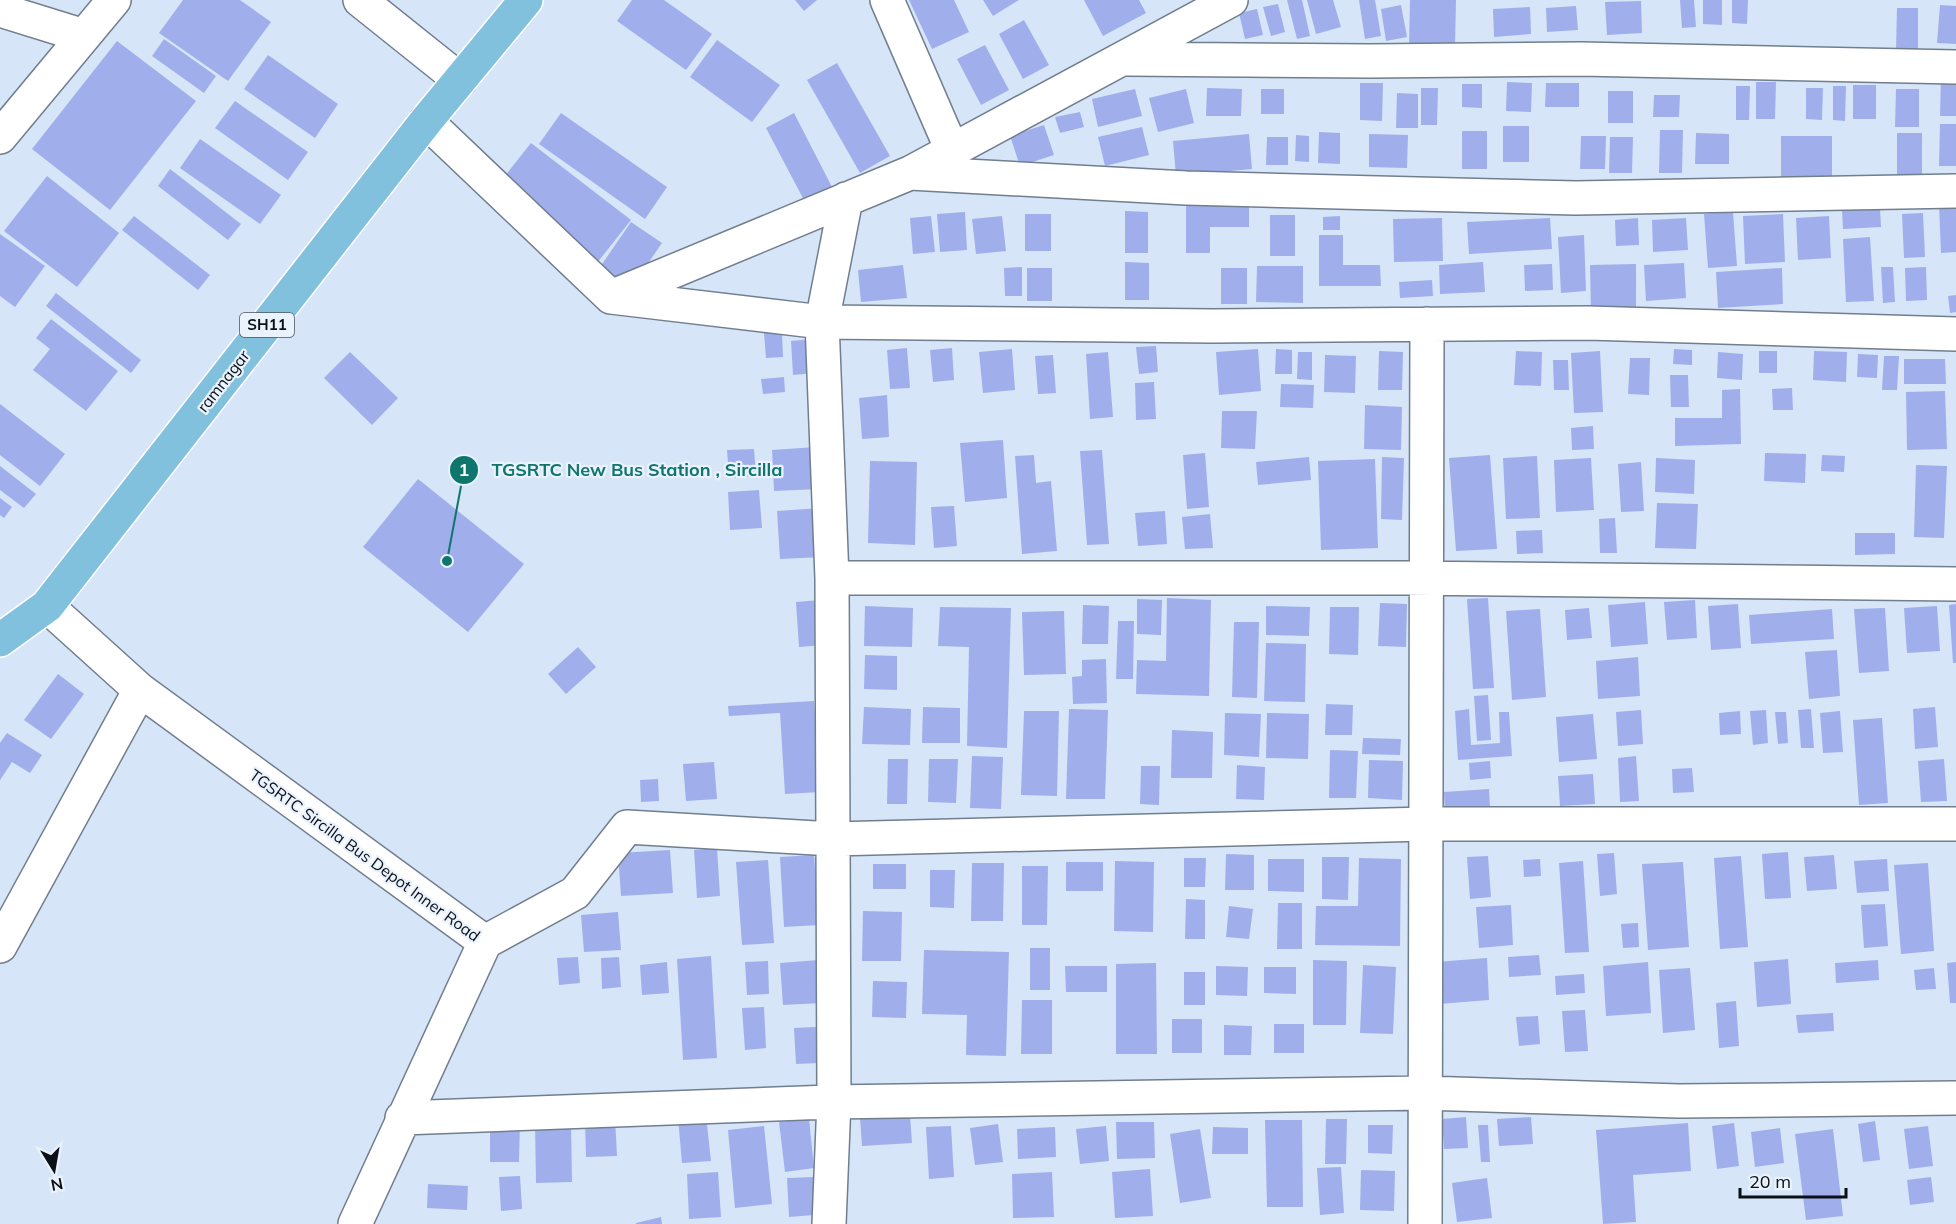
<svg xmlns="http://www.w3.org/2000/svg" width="1956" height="1224" font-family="Mulish,sans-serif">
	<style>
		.building { fill: #a0afec }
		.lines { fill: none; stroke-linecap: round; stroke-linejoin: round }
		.minor-casing { stroke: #707e8e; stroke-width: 36 }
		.major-casing { stroke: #fff; stroke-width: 36 }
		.minor { stroke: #fff; stroke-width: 33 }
		.major { stroke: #82c1dd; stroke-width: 33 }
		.labels { text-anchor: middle; stroke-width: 4.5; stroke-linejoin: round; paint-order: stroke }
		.shield { fill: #e9f2fd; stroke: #4e545b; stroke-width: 1.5 }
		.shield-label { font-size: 15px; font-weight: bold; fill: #0b1016 }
		.street-label { font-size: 16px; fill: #0b1016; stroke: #e9f2fd }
		.leader { fill: none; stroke: #0f766e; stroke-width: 2 }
		.callout-dot { fill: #0f766e; stroke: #e9f2fd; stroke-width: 2 }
		.mark-label { font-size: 18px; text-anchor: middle; font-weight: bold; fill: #fff }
		.callout-label { font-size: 18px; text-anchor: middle; font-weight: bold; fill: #0f766e; stroke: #e9f2fd; stroke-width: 4.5; stroke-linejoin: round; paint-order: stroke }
	</style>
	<rect width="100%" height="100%" fill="#d6e5f8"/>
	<!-- building -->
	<path class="building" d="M183 0H240L271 22 228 81 159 33Z
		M632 0H664L712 34 686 70 617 21Z
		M795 0H817L804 11Z
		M909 0H954L969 32 932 49Z
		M983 0H1019L993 16Z
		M1084 0H1139L1146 13 1103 36Z
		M1287 0H1302L1310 36 1297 39Z
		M1307 0H1333L1341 27 1316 34Z
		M1359 0H1375L1381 36 1365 39Z
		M1410 0H1456L1455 46 1409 48Z
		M1680 0H1694L1696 27 1682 28Z
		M1703 0H1722V25L1703 24Z
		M1732 0H1748L1747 24 1732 23Z
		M1641 1 1642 33 1607 35 1605 2Z
		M1278 4 1285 32 1271 36 1263 7Z
		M1401 5 1407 37 1386 41 1381 9Z
		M1940 5 1956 6V44L1937 43Z
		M1576 6 1578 30 1547 32 1546 8Z
		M1530 7 1531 34 1494 37 1493 9Z
		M1897 8H1918V49H1896Z
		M1257 9 1263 35 1245 39 1239 13Z
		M1024 20 1049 65 1023 79 999 34Z
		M164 39 216 76 204 93 152 56Z
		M717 40 780 85 752 122 690 77Z
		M117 41 196 101 110 210 32 149Z
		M985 45 1009 90 981 105 957 59Z
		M268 55 338 104 315 138 244 89Z
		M837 63 890 156 860 173 807 80Z
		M1941 76H1956V116H1940Z
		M1507 82 1532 83 1531 112 1506 111Z
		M1756 82H1776L1775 119H1756Z
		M1360 83H1383L1382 121 1360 120Z
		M1546 83H1579V107H1545Z
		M1462 84H1482V108L1462 107Z
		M1853 85H1876V119H1853Z
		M1736 86H1750L1749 120H1736Z
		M1833 86H1846L1845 121 1833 120Z
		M1207 88 1242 89 1241 116H1206Z
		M1421 88H1438L1437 125H1421Z
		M1806 88H1823L1822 120 1806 119Z
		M1135 89 1142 116 1098 127 1092 99Z
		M1186 89 1194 123 1158 132 1149 98Z
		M1261 89H1284V114H1261Z
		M1896 89H1919V127H1895Z
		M1608 91H1633V123H1608Z
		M1397 93 1418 94V128H1396Z
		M1654 95H1680L1679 117H1653Z
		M235 101 308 152 288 180 215 128Z
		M1080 112 1084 127 1060 133 1055 117Z
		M561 113 667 187 645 219 539 144Z
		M794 113 833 189 805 202 766 128Z
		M1940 124H1956V166H1939Z
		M1044 125 1054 155 1020 166 1010 136Z
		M1503 126H1529V162H1503Z
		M1142 127 1149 155 1105 166 1098 137Z
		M1660 130H1683L1682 173H1659Z
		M1462 131H1487V169H1462Z
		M1319 132 1340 133V164L1318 163Z
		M1696 133 1729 134V164H1695Z
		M1897 133H1922V183L1897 182Z
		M1249 134 1252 169 1176 176 1173 141Z
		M1369 134 1408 135 1407 168 1369 167Z
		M1296 135 1309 136V162L1295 161Z
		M1581 136H1606L1605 169H1580Z
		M1781 136H1832V179L1781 178Z
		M1267 137H1288V165H1266Z
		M1610 137H1633L1632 173H1609Z
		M200 139 281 195 260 224 180 168Z
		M531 143 631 220 597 263 497 186Z
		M170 169 241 224 228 240 158 186Z
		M47 176 119 233 77 287 4 231Z
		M1956 202V252L1941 253 1939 204Z
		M1186 205H1249V227H1210V253H1186Z
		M1880 208 1881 227 1843 229 1842 210Z
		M1125 211 1148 212V253H1125Z
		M965 212 967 250 940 252 937 214Z
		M1733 212 1737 266 1708 268 1704 214Z
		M1923 213 1925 257 1904 258 1902 214Z
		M1025 214H1051V251H1025Z
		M1783 214 1785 262 1745 264 1743 216Z
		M1270 215H1295V256H1270Z
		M134 216 210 275 198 290 122 230Z
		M931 216 935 252 913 254 910 218Z
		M1002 216 1006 251 976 254 972 219Z
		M1340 216V230H1323V217Z
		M1829 216 1831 258 1798 260 1796 218Z
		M1442 218 1443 261 1394 262 1393 219Z
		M1550 218 1552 249 1469 254 1467 222Z
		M1638 218 1639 245 1616 246 1615 220Z
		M1686 218 1688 250 1653 252 1652 220Z
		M631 222 662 243 631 288 600 267Z
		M0 234 45 266 15 307 0 296Z
		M1319 235H1343V265H1380L1381 286H1319Z
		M1584 235 1586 291 1561 293 1558 237Z
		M1870 237 1874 301 1846 302 1843 239Z
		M1125 262 1149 263V300H1125Z
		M1483 262 1485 292 1440 294 1439 265Z
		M1684 263 1686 298 1646 301 1644 265Z
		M1552 264 1553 290 1525 291 1524 265Z
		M1636 264V313H1591L1590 265Z
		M903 265 907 298 861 302 858 270Z
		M1257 266H1303V303L1256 302Z
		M1022 267V296H1005L1004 268Z
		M1881 267H1893L1895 302 1883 303Z
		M1926 267 1927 300 1906 301 1905 268Z
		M1027 268H1052V301H1027Z
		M1221 268H1247V304H1221Z
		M1782 268 1783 304 1718 308 1716 272Z
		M1432 280 1433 296 1400 298 1399 282Z
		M56 293 141 360 131 373 46 306Z
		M1956 295V312L1950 313 1948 296Z
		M51 319 118 371 86 411 33 370 50 349 36 338Z
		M782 332 783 357 766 358 764 333Z
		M813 339 815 373 793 375 791 341Z
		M1156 346 1158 372 1139 374 1136 347Z
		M907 348 910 388 890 389 887 350Z
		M952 348 954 380 933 382 930 350Z
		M1012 349 1015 390 983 393 979 352Z
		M1258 349 1261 391 1219 395 1216 352Z
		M1276 349 1292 350V374H1275Z
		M1674 349 1692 350V365L1673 364Z
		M1379 351 1403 352 1402 390H1378Z
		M1516 351 1542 352 1541 386 1514 385Z
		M1600 351 1603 412 1574 413 1571 353Z
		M1759 351H1777V373H1759Z
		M1814 351 1847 352 1846 382 1813 380Z
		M350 352 398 398 372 425 324 378Z
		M1108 352 1113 417 1090 419 1086 354Z
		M1298 352H1312V380L1297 379Z
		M1718 352 1743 354 1742 380 1717 378Z
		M1858 354 1878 355 1877 378 1857 377Z
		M1053 355 1056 393 1038 394 1035 356Z
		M1325 355 1356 356 1355 393 1324 392Z
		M1884 356H1899L1897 390H1882Z
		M1630 358H1650L1649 395 1628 394Z
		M1904 359H1945L1946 384H1904Z
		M1553 360H1568L1569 390H1554Z
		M1670 375H1688L1689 407H1671Z
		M784 377 785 392 763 394 761 379Z
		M1154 382 1156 419 1136 420 1135 383Z
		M1281 384 1314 385 1313 408 1280 407Z
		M1792 388 1793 410H1773L1772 389Z
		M1740 389 1741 444 1675 446V418H1722V390Z
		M1945 391 1947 449 1907 450 1906 392Z
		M887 395 889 437 862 439 859 398Z
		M0 404 65 454 40 486 0 455Z
		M1365 405 1402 407 1401 450 1364 449Z
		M1222 411H1257L1255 449 1221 448Z
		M1593 426 1594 449 1572 450 1571 428Z
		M1003 440 1007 498 965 502 960 443Z
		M816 447 819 489 774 491 772 450Z
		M754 449 756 476 729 478 727 450Z
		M1102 450 1109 544 1087 545 1080 451Z
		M1205 453 1209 507 1187 509 1183 455Z
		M1765 453 1806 454 1805 483 1764 481Z
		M1034 455 1036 483 1051 481 1057 551 1022 554 1015 456Z
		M1490 455 1497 549 1456 551 1449 458Z
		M1822 455 1845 456 1844 472 1821 471Z
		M1537 456 1540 518 1506 519 1503 458Z
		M1309 457 1311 480 1258 485 1256 462Z
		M1382 457 1404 458 1402 520 1381 519Z
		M1591 458 1594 510 1556 512 1554 460Z
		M1656 458 1695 460 1694 494 1655 492Z
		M1375 459 1378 548 1321 550 1318 461Z
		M870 461 917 462 915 545 868 543Z
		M1641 462 1644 511 1621 512 1618 464Z
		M1916 465 1947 466 1944 538 1914 537Z
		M0 466 36 494 24 508 0 490Z
		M418 479 524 564 468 632 363 547Z
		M759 490 762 528 730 530 728 492Z
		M0 498 12 507 4 518 0 515Z
		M1657 503 1698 504 1696 549 1655 548Z
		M954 506 957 546 934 548 931 507Z
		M821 508 824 557 780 559 777 511Z
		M1165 511 1167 544 1138 546 1135 513Z
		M1210 514 1213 548 1185 549 1182 517Z
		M1615 518 1617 553H1600L1599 519Z
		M1542 530 1543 553 1517 554 1516 531Z
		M1855 533H1895V554L1855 555Z
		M1167 598 1211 600 1209 696 1136 694 1137 660 1166 661Z
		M1488 598 1494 688 1473 689 1467 599Z
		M1137 599 1162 600 1161 635 1137 634Z
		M820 600 823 645 799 647 796 602Z
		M1695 600 1697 638 1667 640 1664 602Z
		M1645 602 1648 644 1611 647 1608 605Z
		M1380 603 1407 604 1406 647 1378 646Z
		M1738 604 1741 648 1711 650 1708 606Z
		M1956 604V663H1953L1949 605Z
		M1083 605 1109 606 1108 644H1082Z
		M865 606 913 608 912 647 864 646Z
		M1266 606 1310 607 1309 636 1266 635Z
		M1937 606 1940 651 1907 653 1904 608Z
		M940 607 1011 608 1007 748 967 746 969 647 938 646Z
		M1330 607H1359L1358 655 1329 654Z
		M1589 608 1592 638 1567 640 1565 610Z
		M1885 608 1889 671 1859 673 1854 609Z
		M1540 609 1546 697 1512 700 1506 611Z
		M1832 609 1834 639 1751 644 1749 615Z
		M1064 611 1066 674 1024 675 1022 612Z
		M1118 621H1134L1133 679H1116Z
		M1234 622H1259L1257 698 1232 697Z
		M1266 643 1306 644 1305 702 1264 701Z
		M578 647 596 667 566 694 548 674Z
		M1837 650 1840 696 1809 699 1805 652Z
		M865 655 897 656V690L864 689Z
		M1638 657 1640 696 1598 699 1596 661Z
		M1106 659 1107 703 1073 704 1072 677 1082 676V660Z
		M58 674 84 694 51 739 24 720Z
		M1488 695 1491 740 1477 741 1474 696Z
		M814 701 820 792 785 794 780 713 729 716 728 706Z
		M1326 704 1353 705 1352 735H1325Z
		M864 707 911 709 910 745 862 744Z
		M923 707 960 708V743H922Z
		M1935 707 1938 747 1915 749 1913 709Z
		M1069 709 1108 710 1105 799H1066Z
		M1469 709 1471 745 1500 743 1499 712H1509L1512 756 1458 760 1455 711Z
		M1811 709 1814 748H1801L1798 710Z
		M1641 710 1643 744 1618 746 1616 712Z
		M1766 710 1768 743 1753 745 1750 711Z
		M1024 711H1059L1057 796 1021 795Z
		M1740 711 1741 734 1720 735 1719 713Z
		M1840 711 1843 752 1823 753 1820 713Z
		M1775 712H1786L1788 743 1778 744Z
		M1225 713 1261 714 1259 757 1224 755Z
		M1267 713 1309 714 1308 759 1266 758Z
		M1593 714 1597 759 1559 762 1556 717Z
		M1882 718 1888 803 1859 805 1853 720Z
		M1172 730 1213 732 1212 778H1171Z
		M7 733 42 755 30 773 12 762 0 780V743Z
		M1363 738 1401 739 1400 755 1362 754Z
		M1330 750 1358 751 1356 798H1329Z
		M972 756 1003 757 1001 809 970 808Z
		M1636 756 1639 801 1620 802 1618 758Z
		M888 759H908L907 804H887Z
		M929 759H958L956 803 928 802Z
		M1944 759 1947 801 1921 802 1918 761Z
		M1369 760 1403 761 1402 800 1368 798Z
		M1490 761 1491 778 1470 780 1469 763Z
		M714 762 717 799 686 801 683 764Z
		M1237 765 1265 767 1264 800 1236 799Z
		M1141 766H1160L1159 805 1140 804Z
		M1692 768 1694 792 1673 793 1672 769Z
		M1593 774 1595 804 1560 806 1558 776Z
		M658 779 659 801 641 802 640 780Z
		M1489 789 1490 808 1445 812 1444 792Z
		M717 848 720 896 697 898 694 850Z
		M670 850 673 893 621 896 618 853Z
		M1788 852 1791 898 1765 899 1762 854Z
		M1614 853 1617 894 1600 896 1597 854Z
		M1226 854 1254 855V890H1225Z
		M814 855 819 925 784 927 780 857Z
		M1834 855 1837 889 1807 891 1804 857Z
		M1488 856 1491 897 1470 899 1467 857Z
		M1741 856 1748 947 1720 949 1714 858Z
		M1322 857H1349L1348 900 1322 899Z
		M1184 858H1206L1205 887H1184Z
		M1359 858 1401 859 1400 946 1315 945 1316 906H1358Z
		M1268 859H1304V892L1268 891Z
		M1540 859 1541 876 1524 877 1523 860Z
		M1887 859 1889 891 1857 893 1854 861Z
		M768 860 774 943 742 945 736 862Z
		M1115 861 1154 862 1153 932 1114 931Z
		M1583 861 1589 952 1565 953 1559 863Z
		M1066 862H1103V891H1066Z
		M1683 862 1689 947 1648 950 1642 864Z
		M972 863H1004L1003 921H971Z
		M1928 863 1934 951 1901 954 1894 865Z
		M873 864H906V889H873Z
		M1022 866H1048L1047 925H1022Z
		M930 870H955L954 908 930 907Z
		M1186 899 1205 900V939H1185Z
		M1278 903H1302V949H1277Z
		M1885 904 1888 946 1864 948 1861 905Z
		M1511 905 1513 945 1479 948 1476 907Z
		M1229 906 1253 909 1249 939 1226 937Z
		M863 911 902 912 901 961H862Z
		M618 912 621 950 584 952 581 915Z
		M1638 923 1639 947 1623 948 1621 924Z
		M1030 948H1050V990H1030Z
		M924 950 1009 952 1006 1056 966 1055 967 1015 922 1014Z
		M1539 955 1541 975 1509 977 1508 957Z
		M711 956 717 1058 683 1060 677 959Z
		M578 957 580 983 559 985 557 958Z
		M619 957 621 987 602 989 601 958Z
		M1487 958 1489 1000 1439 1004 1436 962Z
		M1788 959 1791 1004 1757 1007 1754 962Z
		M819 960 822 1003 783 1005 780 963Z
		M1313 960 1347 961 1346 1025H1313Z
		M1878 960 1879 980 1836 983 1835 963Z
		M768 961 769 994 747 995 745 962Z
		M667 962 669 993 642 995 640 965Z
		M1648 962 1651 1013 1606 1016 1603 966Z
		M1956 962V1003H1950L1947 963Z
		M1156 963 1157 1054H1116V964Z
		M1363 965 1396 967 1393 1034 1360 1033Z
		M1065 966H1107V992H1066Z
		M1216 966 1248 967 1247 996 1216 995Z
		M1264 967H1296V994L1264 993Z
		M1690 968 1695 1030 1663 1033 1659 970Z
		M1934 968 1936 989 1916 990 1914 970Z
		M1184 972H1205V1005H1184Z
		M1584 974 1585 993 1556 995 1555 976Z
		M873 981 907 982 906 1018 872 1017Z
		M1022 1000H1052V1054H1021Z
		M1736 1001 1739 1046 1719 1048 1716 1003Z
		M764 1007 766 1048 745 1050 742 1008Z
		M1585 1010 1588 1051 1565 1052 1562 1011Z
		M1833 1013 1834 1031 1798 1033 1796 1015Z
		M1538 1016 1540 1044 1519 1046 1516 1017Z
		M1172 1019H1202V1053H1172Z
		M1274 1024H1304V1053H1274Z
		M1224 1025 1252 1026 1251 1055H1224Z
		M816 1027 819 1063 796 1064 794 1028Z
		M706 1115 711 1161 682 1163 678 1118Z
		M910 1115 912 1143 862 1146 860 1118Z
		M1466 1117 1468 1148 1444 1149 1442 1119Z
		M1531 1117 1533 1144 1499 1146 1497 1119Z
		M615 1118 617 1156 586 1157 585 1119Z
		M809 1119 814 1168 785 1172 779 1122Z
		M1326 1119H1347L1346 1164H1325Z
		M1265 1120H1302L1303 1207H1267Z
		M490 1121H520L519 1162H490Z
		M1875 1121 1880 1160 1863 1162 1858 1124Z
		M571 1122 572 1182 536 1183 535 1123Z
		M1116 1122H1154L1155 1158 1117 1159Z
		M1688 1123 1691 1171 1633 1175 1636 1222 1603 1224 1596 1130Z
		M1734 1123 1739 1166 1717 1169 1712 1126Z
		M998 1124 1003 1162 975 1165 970 1128Z
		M1368 1125H1393L1392 1154 1368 1153Z
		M1478 1125H1488L1490 1162H1481Z
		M764 1126 772 1204 735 1208 728 1130Z
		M951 1126 954 1177 929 1179 926 1127Z
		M1106 1126 1109 1161 1080 1164 1076 1129Z
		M1928 1126 1933 1166 1909 1169 1904 1129Z
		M1055 1127 1056 1157 1018 1159 1017 1129Z
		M1213 1127 1248 1128V1154H1212Z
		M1780 1128 1784 1163 1755 1167 1751 1132Z
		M1200 1129 1211 1198 1180 1203 1170 1134Z
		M1833 1129 1843 1216 1806 1220 1795 1134Z
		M1341 1167 1344 1213 1320 1215 1317 1168Z
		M1150 1169 1153 1216 1115 1218 1112 1172Z
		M1361 1170 1395 1171 1394 1211 1360 1210Z
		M718 1172 721 1217 689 1219 687 1174Z
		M1052 1172 1054 1217 1013 1218 1012 1174Z
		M520 1176 522 1209 501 1211 499 1177Z
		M813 1177 814 1215 789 1217 787 1178Z
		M1931 1177 1934 1202 1910 1205 1907 1180Z
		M1487 1178 1492 1218 1457 1222 1452 1183Z
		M428 1184 468 1186 467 1210 427 1208Z
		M661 1217 662 1224H636V1223Z"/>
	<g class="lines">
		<defs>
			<path id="minor" d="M360 0 460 80
				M887 0 952 150
				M0 10 84 36
				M1127 59 1370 61 1581 59 1956 67
				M426 121 611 297 910 173 1231 0
				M0 137 114 0
				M910 173 1186 188 1576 198 1956 191
				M846 199 822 322 832 578H1408L1956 584
				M611 297 822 322 1213 326 1588 323 1956 334
				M47 606 140 690 485 942 355 1224
				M485 942 575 893 627 827 833 839 1426 824H1956
				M0 946 140 690
				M402 1118 830 1102 1425 1093 1679 1101 1956 1098
				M829 1224 834 1101 832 578
				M1425 1224 1427 324"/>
			<path id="major" d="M0 640 47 606 426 121 526 0"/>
		</defs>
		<!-- minor casing -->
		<use href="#minor" class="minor-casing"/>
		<!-- major casing -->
		<use href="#major" class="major-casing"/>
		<!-- minor -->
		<use href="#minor" class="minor"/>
		<!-- major -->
		<use href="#major" class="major"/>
	</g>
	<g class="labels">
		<!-- shield labels -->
		<rect class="shield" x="240" y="313" width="54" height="24" rx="4.5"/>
		<g class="shield-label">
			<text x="267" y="330">SH11</text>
		</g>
		<!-- street labels -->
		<g class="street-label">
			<text transform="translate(223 381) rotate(-52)" y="6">ramnagar</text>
			<text transform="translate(365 855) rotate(36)" y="6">TGSRTC Sircilla Bus Depot Inner Road</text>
		</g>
	</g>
	<!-- callouts -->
	<path class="leader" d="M447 561L464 470"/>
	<g class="callout-dot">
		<circle cx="447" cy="561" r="6"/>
		<circle cx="464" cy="470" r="15"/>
	</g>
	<g class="mark-label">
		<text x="464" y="476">1</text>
	</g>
	<g class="callout-label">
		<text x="637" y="476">TGSRTC New Bus Station , Sircilla</text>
	</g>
	<!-- north arrow -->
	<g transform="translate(54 1170) rotate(169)" stroke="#e9f2fd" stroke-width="4.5" paint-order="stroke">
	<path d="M0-4.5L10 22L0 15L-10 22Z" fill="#0b1016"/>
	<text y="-9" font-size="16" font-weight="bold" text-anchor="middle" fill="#0b1016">N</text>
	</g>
	<!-- scale -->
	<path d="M1740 1188v9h106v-9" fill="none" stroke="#0b1016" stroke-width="3"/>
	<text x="1749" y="1188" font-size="18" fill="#0b1016" stroke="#e9f2fd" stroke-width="4.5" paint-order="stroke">20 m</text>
</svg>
